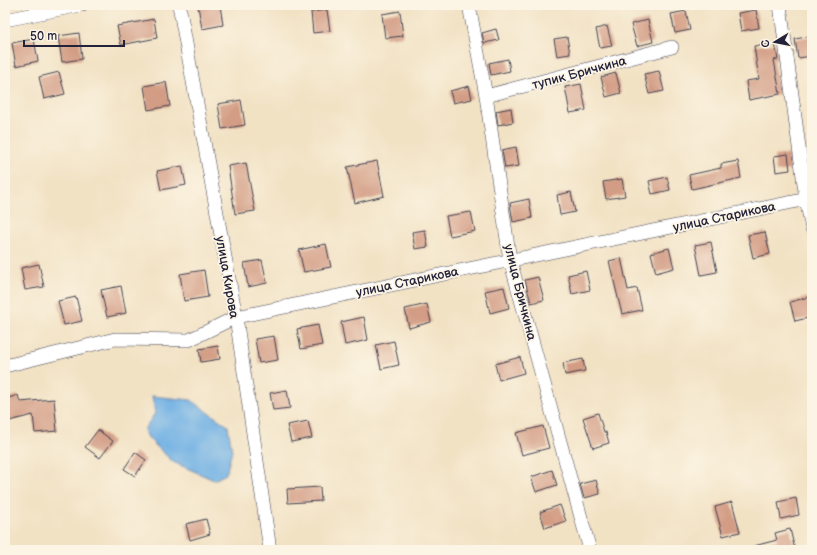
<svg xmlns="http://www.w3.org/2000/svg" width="817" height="555" font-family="'Balsamiq Sans',sans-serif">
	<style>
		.water { fill: #70b0e4; stroke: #496990 }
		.building { fill: #d39c84 }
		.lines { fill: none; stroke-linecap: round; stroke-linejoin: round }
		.minor-casing { stroke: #413f50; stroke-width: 14 }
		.minor { stroke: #fff; stroke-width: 13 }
		.labels { text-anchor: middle; stroke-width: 3.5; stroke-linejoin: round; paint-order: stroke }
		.street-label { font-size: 13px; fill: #22223b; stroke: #fcf5e5 }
	</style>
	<rect width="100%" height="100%" fill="#fcf5e5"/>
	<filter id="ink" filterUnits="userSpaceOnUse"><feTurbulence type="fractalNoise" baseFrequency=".025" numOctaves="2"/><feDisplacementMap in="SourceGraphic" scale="8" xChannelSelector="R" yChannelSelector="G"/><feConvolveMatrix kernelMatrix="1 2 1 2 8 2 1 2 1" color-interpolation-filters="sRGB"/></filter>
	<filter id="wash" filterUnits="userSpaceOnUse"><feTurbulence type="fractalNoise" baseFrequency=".012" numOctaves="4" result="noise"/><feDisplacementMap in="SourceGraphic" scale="16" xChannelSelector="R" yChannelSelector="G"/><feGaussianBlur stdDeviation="0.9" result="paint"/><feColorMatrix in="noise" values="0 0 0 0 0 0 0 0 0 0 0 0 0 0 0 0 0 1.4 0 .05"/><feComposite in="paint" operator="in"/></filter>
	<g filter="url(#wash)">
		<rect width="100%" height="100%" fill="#f2e2c4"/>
		<!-- water -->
		<path class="water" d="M152 396 191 400 228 426 232 451 226 474 214 480 173 462 149 439 144 430 155 413Z"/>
		<g id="blocks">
			<!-- building -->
			<path class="building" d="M206 5H220L223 25 202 29 198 6Z
				M327 10 330 31 313 33 311 12Z
				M756 10 759 28 741 31 738 13Z
				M400 11 403 36 385 38 382 14Z
				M686 11 690 30 675 33 671 14Z
				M154 19 157 38 121 45 117 26Z
				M648 20 653 42 637 46 631 24Z
				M607 26 612 46 600 48 596 29Z
				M496 29 499 40 484 43 482 33Z
				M79 33 82 59 62 62 58 36Z
				M812 36V56L798 58 795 39Z
				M567 37 570 54 557 56 554 39Z
				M34 39 38 61 16 66 12 43Z
				M775 44 778 59 774 60 780 94 749 100 746 81 759 79 754 46Z
				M508 59 510 71 491 75 489 63Z
				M659 71 664 91 649 94 644 74Z
				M59 72 65 94 44 99 39 77Z
				M616 73 621 93 606 97 601 77Z
				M166 82 170 106 148 110 144 86Z
				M581 84 586 110 570 113 565 87Z
				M469 86 472 99 453 103 450 91Z
				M241 100 245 125 222 129 218 104Z
				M511 108 513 122 498 125 496 111Z
				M516 147 519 166 505 168 502 150Z
				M788 154 790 170 776 172 774 156Z
				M377 161 384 196 355 203 347 167Z
				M738 161 741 178 692 189 689 175 721 168V164Z
				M246 163 255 211 235 214 228 166Z
				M182 166 186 185 161 190 157 171Z
				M667 177 670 190 652 194 649 181Z
				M622 179 625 196 606 199 603 182Z
				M571 192 575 212 560 215 557 195Z
				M529 199 532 218 513 222 510 203Z
				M471 212 475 231 450 236 446 216Z
				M425 230 428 247 415 249 412 232Z
				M765 232 770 254 753 258 748 235Z
				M711 242 717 272 701 275 695 245Z
				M326 244 331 267 304 272 299 250Z
				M669 248 674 268 656 273 651 253Z
				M621 258 628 290 637 288 642 310 622 314 609 261Z
				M262 260 267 283 248 287 244 263Z
				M39 264 44 287 25 290 21 268Z
				M204 270 208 297 184 301 180 274Z
				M586 271 590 290 572 294 568 275Z
				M538 277 544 300 531 303 525 280Z
				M121 286 126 313 107 317 101 290Z
				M504 287 509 308 490 313 485 291Z
				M812 296V317L795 321 790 302Z
				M76 297 82 321 64 325 58 301Z
				M427 304 431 322 409 328 405 309Z
				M364 317 368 340 345 345 341 322Z
				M318 325 322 345 301 349 297 329Z
				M274 336 278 360 259 363 255 339Z
				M394 341 399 365 381 369 376 345Z
				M218 346 220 359 201 362 199 349Z
				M520 357 524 373 499 380 495 364Z
				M583 359 585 371 565 375 563 363Z
				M287 390 290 408 273 410 270 393Z
				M18 395 20 402 54 399 57 431 35 433 33 415 5 422V399Z
				M598 413 604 432H606L609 443 593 448 583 418Z
				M308 421 312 438 291 442 287 425Z
				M543 426 549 448 522 455 516 433Z
				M98 430 113 441 100 458 85 447Z
				M135 452 146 460 135 476 124 469Z
				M552 470 557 485 536 492 531 477Z
				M596 480 600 494 584 498 580 484Z
				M320 487 321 501 288 503 287 489Z
				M796 498 799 515 781 519 778 502Z
				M732 502 740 532 723 536 715 507Z
				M560 505 566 521 545 528 540 512Z
				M206 519 210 534 190 540 186 524Z
				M790 529 795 550H754V546L777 540 775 533Z"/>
		</g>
	</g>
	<g filter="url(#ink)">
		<use href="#blocks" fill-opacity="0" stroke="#413f50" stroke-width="1"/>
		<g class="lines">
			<defs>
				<path id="minor" d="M179 5 236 317 270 550
					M469 5 486 96 510 260 590 550
					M780 5 806 199 812 229
					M5 20 81 5
					M486 96 672 47
					M5 366 115 339 189 340 236 317 812 198"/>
			</defs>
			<!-- minor casing -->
			<use href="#minor" class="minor-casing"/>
			<!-- minor -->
			<use href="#minor" class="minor"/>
		</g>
	</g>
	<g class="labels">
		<!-- street labels -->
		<g class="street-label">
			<text transform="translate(579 72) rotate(-15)" y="5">тупик Бричкина</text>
			<text transform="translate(724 216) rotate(-12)" y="5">улица Старикова</text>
			<text transform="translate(228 277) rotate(80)" y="5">улица Кирова</text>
			<text transform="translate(407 281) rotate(-12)" y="5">улица Старикова</text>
			<text transform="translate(521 292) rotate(76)" y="5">улица Бричкина</text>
		</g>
	</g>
	<!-- margin -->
	<rect width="817" height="555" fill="none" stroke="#fcf5e5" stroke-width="20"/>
	<!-- north arrow -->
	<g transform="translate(775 42) rotate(260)" stroke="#fcf5e5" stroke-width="3" paint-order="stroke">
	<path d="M0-3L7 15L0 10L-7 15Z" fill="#22223b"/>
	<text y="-6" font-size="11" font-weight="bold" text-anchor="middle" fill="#22223b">С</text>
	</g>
	<!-- scale -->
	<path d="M24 40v6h100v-6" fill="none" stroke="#22223b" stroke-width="2"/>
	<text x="30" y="40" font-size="12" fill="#22223b" stroke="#fcf5e5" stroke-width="3" paint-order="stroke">50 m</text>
</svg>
